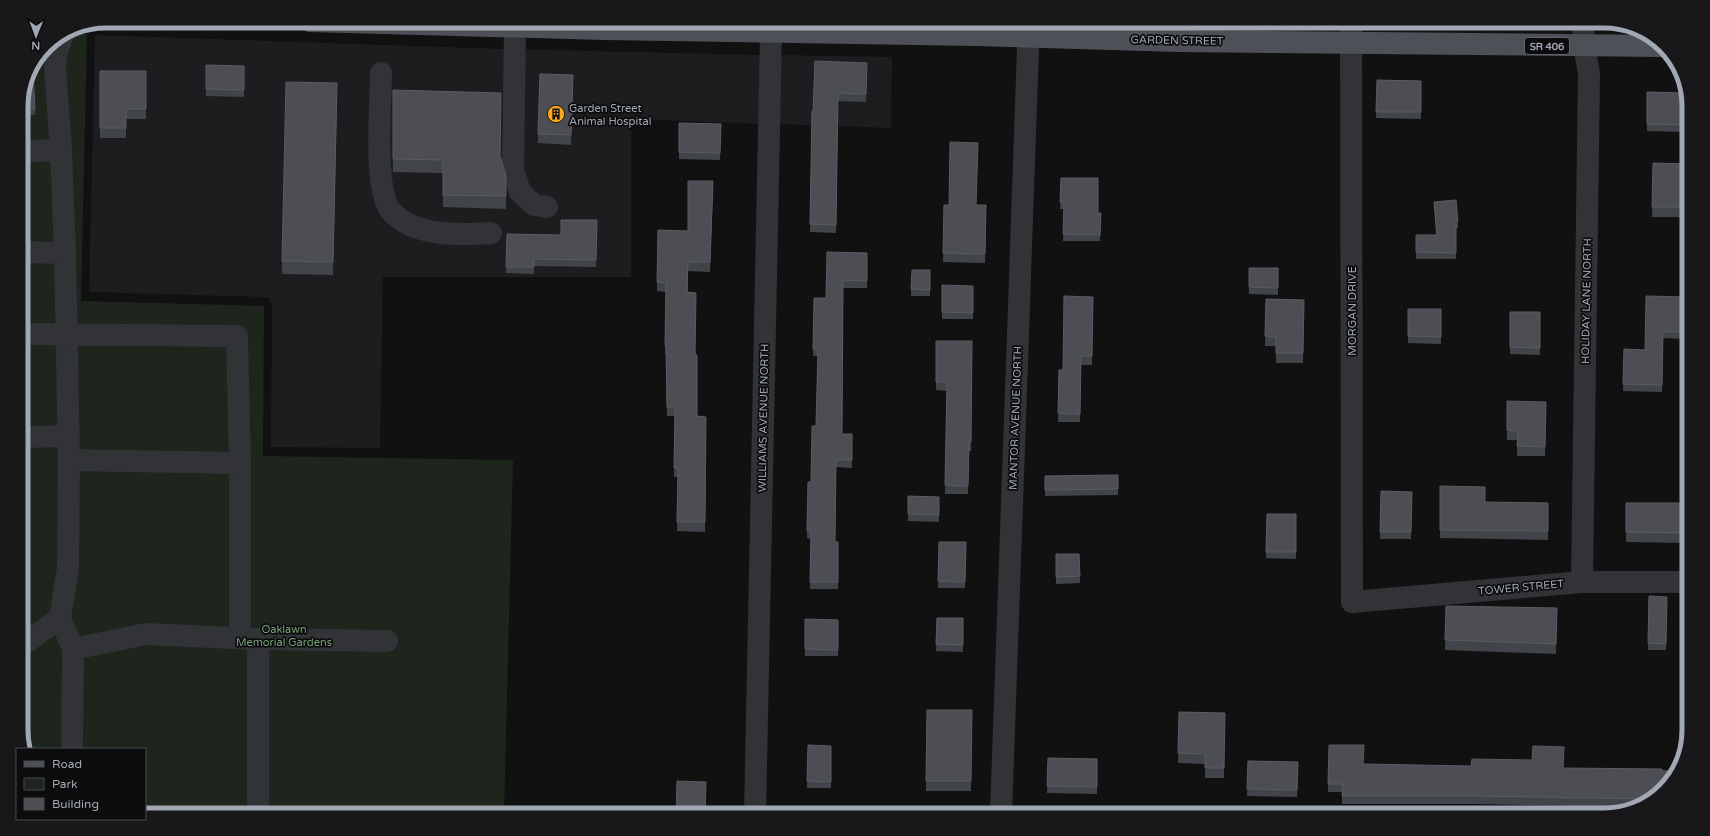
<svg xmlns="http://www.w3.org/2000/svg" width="1710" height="836" font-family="'Varela Round',sans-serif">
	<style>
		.built { fill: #1d1d1f }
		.green { fill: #1d251d }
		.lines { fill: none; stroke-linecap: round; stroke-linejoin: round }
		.minor { stroke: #313337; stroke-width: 22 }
		.major { stroke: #4d5057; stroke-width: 22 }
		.wall { fill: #414448 }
		.building { fill: #4c4e54; stroke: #595c63 }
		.labels { text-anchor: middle; stroke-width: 3.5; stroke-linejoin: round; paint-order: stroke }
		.shield { fill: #0c0c0d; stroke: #747982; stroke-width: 1 }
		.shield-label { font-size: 10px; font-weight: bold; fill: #a1a8b4 }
		.street-label { font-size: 11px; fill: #a1a8b4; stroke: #0c0c0d }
		.poi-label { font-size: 11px; fill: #a1a8b4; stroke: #0c0c0d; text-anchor: start }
		.park-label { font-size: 11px; fill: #76a177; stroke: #0c0c0d }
		.rim { fill: none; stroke: #a1a8b4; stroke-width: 5 }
	</style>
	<rect width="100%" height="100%" fill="#111112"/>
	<!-- built -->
	<path class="built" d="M95 35 504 49 761 55 760 124 631 119V277H383L380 448 271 447 272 306 269 298 264 297 89 292Z
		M780 55 892 57 891 128 778 124Z"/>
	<!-- green -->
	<path class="green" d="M65 33 87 34 81 301 264 306 263 456 513 460 504 815H145V749H26L21 736V101L28 73 46 46Z"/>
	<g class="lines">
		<!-- minor -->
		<path class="minor" d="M1180 21V41
			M1351 21 1352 602 1582 582H1689
			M515 27 513 169 520 192 534 205 547 207
			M381 73C381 102 373 190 391 211 414 237 460 235 491 233
			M21 151 61 150
			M21 252 65 253
			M21 334 237 336 240 463V638
			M21 437 69 436
			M69 460 240 463
			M1582 582 1589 73 1584 46 1583 21
			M60 618 73 649 72 749
			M21 646 60 618 68 568 69 460 65 253 61 150 55 68 57 51 63 34
			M73 649 146 634 258 639 387 641
			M258 815V639
			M755 815 771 32 775 21
			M1001 815 1029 21"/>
		<!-- major -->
		<path class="major" d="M310 21 605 29 976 35 1180 41 1660 46"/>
	</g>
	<!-- wall -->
	<path class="wall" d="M206 65 244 66V97L206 96Z
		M100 71H146V119H126V138H100Z
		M867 71 866 102 838 101 836 233 810 232 812 111H813Z
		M1377 80 1421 81V119L1376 118Z
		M573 85 571 145 538 143V134Z
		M393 90 501 157 506 176V209L443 207V173L393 172Z
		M1647 92 1685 93V132L1647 131Z
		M337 96 333 275 282 274V261Z
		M21 101 35 109V115L21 116Z
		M679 123 721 124 720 160 679 159Z
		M1653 163 1687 164 1686 217H1652Z
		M1061 178 1098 213H1101L1100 241H1063L1064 209H1060Z
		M713 190 710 272 688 271V292L695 355 697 416 706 417 705 532 677 531 678 477H674L675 416H667L666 354H665L666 292 657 291V282L688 231Z
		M1434 202 1458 221V228H1456V259H1416V235H1436Z
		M944 205H986L985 263 943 262Z
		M597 220 596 267 534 266V274L506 273 507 234 561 235Z
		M867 253V288H843L842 434H852V468L836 467 835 542H838V589H810L811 539 807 538 808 482H811L816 426 818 356H813L814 298H826Z
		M1278 268V295L1249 294V287Z
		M930 270V296H911V289Z
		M973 286V319H942V312Z
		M1093 297 1092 365H1081L1080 422H1058L1059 370H1063Z
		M1686 297 1685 339 1663 338 1662 392 1623 391 1624 349 1645 350Z
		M1266 299 1304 300 1303 363H1276V346H1265Z
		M1408 309H1441V344L1408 343Z
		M1510 312H1540V355L1510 354Z
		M936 341H972L971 451H969L968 494H945L947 391 936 390Z
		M1546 402 1545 456H1517V440H1507V430Z
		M1118 475V495L1045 496V476Z
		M1440 486 1485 502 1548 503V540L1440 538Z
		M1381 491 1412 492 1411 539H1380Z
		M908 496 939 497V522L908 521Z
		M1626 503H1687V543L1626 542Z
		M1267 514H1296V559L1266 558Z
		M939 542H966L965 588H938Z
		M1056 554 1080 576V583L1056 584Z
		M1649 596 1667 597 1666 650H1648Z
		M1446 606 1557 608 1556 654 1445 650Z
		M937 618H963V652L936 651Z
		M805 619 838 620V656H805Z
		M927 710H972L971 791H926Z
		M1179 712 1225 713 1224 778H1205V764L1178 763Z
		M808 745 831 746V788H807Z
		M1329 745 1364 764 1563 768 1677 771 1651 801 1631 807 1477 804H1342V792H1328Z
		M1048 758 1097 759V794L1047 793Z
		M1248 761 1298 762 1297 797 1247 796Z"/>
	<!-- building -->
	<path class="building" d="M815 61 867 63 866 94 838 93 836 225 810 224 812 111H813Z
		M206 65 244 66V90L206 89Z
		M100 71H146V109H126V128H100Z
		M28 73H33L35 109H21V101Z
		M540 74 573 75 571 135 538 134Z
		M1377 80 1421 81V112H1376Z
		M286 82 337 83 333 262 282 261Z
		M393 90 501 93 500 156 506 176V196L443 195V160L393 159Z
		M1647 92 1685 93V125L1647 124Z
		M679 123 721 124 720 153 679 152Z
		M950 142 978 143 976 205H986L985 254 943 253 944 205H949Z
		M1653 163 1687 164 1686 207H1652Z
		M1061 178H1098V213H1101L1100 235 1063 234 1064 202H1060Z
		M688 181H713L710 262H688L687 292 696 293 695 355H697V416L706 417 705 522H677L678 468H674L675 407H667L666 345H665L666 283 657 282 658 230 688 231Z
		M1456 200 1458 221H1456V253L1416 252V235H1437L1434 202Z
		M561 220H597L596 260 534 259V267H506L507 234 561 235Z
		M827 252 867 253V281L843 280 842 434H852V460H836L835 542H838V582H810L811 531H807L808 482H811L812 426H816L818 349H813L814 298H826Z
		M1249 268H1278V288L1249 287Z
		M912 270H930V290L911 289Z
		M942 285 973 286V313L942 312Z
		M1064 296 1093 297 1092 356H1081L1080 414 1058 413 1059 370H1063Z
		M1646 296 1686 297 1685 332H1663L1662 385 1623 384 1624 349 1645 350Z
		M1266 299 1304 300 1303 353H1276V337L1265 336Z
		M1408 309H1441V337L1408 336Z
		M1510 312H1540V348L1510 347Z
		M936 341H972L971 442H969L968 486 945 485 947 382H936Z
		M1507 401 1546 402 1545 447 1517 446 1518 431 1507 430Z
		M1118 475V489L1045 490V476Z
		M1440 486 1485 487V502L1548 503V531L1440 530Z
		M1381 491 1412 492 1411 532H1380Z
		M908 496 939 497V515L908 514Z
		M1626 503H1687V533L1626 532Z
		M1267 514H1296V552H1266Z
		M939 542H966L965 582 938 581Z
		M1056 554H1079L1080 576 1056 577Z
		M1649 596 1667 597 1666 644 1648 643Z
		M1446 606 1557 608 1556 644 1445 640Z
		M937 618H963V645L936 644Z
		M805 619 838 620V650L805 649Z
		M927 710H972L971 781H926Z
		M1179 712 1225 713 1224 768H1205V754L1178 753Z
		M808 745 831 746V782L807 781Z
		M1329 745H1364L1363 764 1471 766 1472 759 1532 760 1533 746 1564 747 1563 768 1662 769V771H1677L1652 799 1477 796H1342L1343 784H1328Z
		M1048 758 1097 759V787L1047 786Z
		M1248 761 1298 762 1297 790 1247 789Z
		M677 781 706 782 705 815H676Z"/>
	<!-- icons -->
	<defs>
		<symbol id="building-disc" viewBox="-11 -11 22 22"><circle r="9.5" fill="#fda71d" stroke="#0c0c0d"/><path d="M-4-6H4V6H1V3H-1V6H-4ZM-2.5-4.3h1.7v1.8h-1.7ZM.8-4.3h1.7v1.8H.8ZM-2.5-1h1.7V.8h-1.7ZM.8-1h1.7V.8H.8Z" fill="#111"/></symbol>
	</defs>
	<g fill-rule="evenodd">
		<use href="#building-disc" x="546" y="104" width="20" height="20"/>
	</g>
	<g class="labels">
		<!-- shield labels -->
		<rect class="shield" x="1525" y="38" width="44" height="16" rx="3"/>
		<g class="shield-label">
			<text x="1547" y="50">SR 406</text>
		</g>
		<!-- street labels -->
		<g class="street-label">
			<text transform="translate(1177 40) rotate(1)" y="4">GARDEN STREET</text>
			<text transform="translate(1586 301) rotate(-89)" y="4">HOLIDAY LANE NORTH</text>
			<text transform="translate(1352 311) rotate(-90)" y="4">MORGAN DRIVE</text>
			<text transform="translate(763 418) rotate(-89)" y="4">WILLIAMS AVENUE NORTH</text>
			<text transform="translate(1015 418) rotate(-88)" y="4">MANTOR AVENUE NORTH</text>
			<text transform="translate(1521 587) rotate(-5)" y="4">TOWER STREET</text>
		</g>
		<!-- poi labels -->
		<g class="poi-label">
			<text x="569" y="112">Garden Street<tspan x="569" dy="13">Animal Hospital</tspan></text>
		</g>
		<!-- park labels -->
		<g class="park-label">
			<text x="284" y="633">Oaklawn<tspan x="284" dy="13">Memorial Gardens</tspan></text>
		</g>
	</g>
	<!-- crop -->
	<path d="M0 0H1710V836H0ZM106 28H1604A78 78 0 0 1 1682 106V730A78 78 0 0 1 1604 808H106A78 78 0 0 1 28 730V106A78 78 0 0 1 106 28Z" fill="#18181a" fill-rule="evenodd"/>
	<path class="rim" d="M106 28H1604A78 78 0 0 1 1682 106V730A78 78 0 0 1 1604 808H106A78 78 0 0 1 28 730V106A78 78 0 0 1 106 28Z"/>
	<!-- legend -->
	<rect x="16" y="748" width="130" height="72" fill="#0c0c0d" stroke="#484a50"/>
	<rect x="24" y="761" width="20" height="6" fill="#4d5057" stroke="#484a50"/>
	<text x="52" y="768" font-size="12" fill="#a1a8b4">Road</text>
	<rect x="24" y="778" width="20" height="12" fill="#1d251d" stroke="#484a50"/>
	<text x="52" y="788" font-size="12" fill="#a1a8b4">Park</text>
	<rect x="24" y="798" width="20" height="12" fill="#4c4e54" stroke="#484a50"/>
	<text x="52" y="808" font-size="12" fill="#a1a8b4">Building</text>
	<!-- north arrow -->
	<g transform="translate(36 36) rotate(181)" stroke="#0c0c0d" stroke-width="3" paint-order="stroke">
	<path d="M0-3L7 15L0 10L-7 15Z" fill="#a1a8b4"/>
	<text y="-6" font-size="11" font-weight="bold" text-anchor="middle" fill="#a1a8b4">N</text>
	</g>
</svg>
